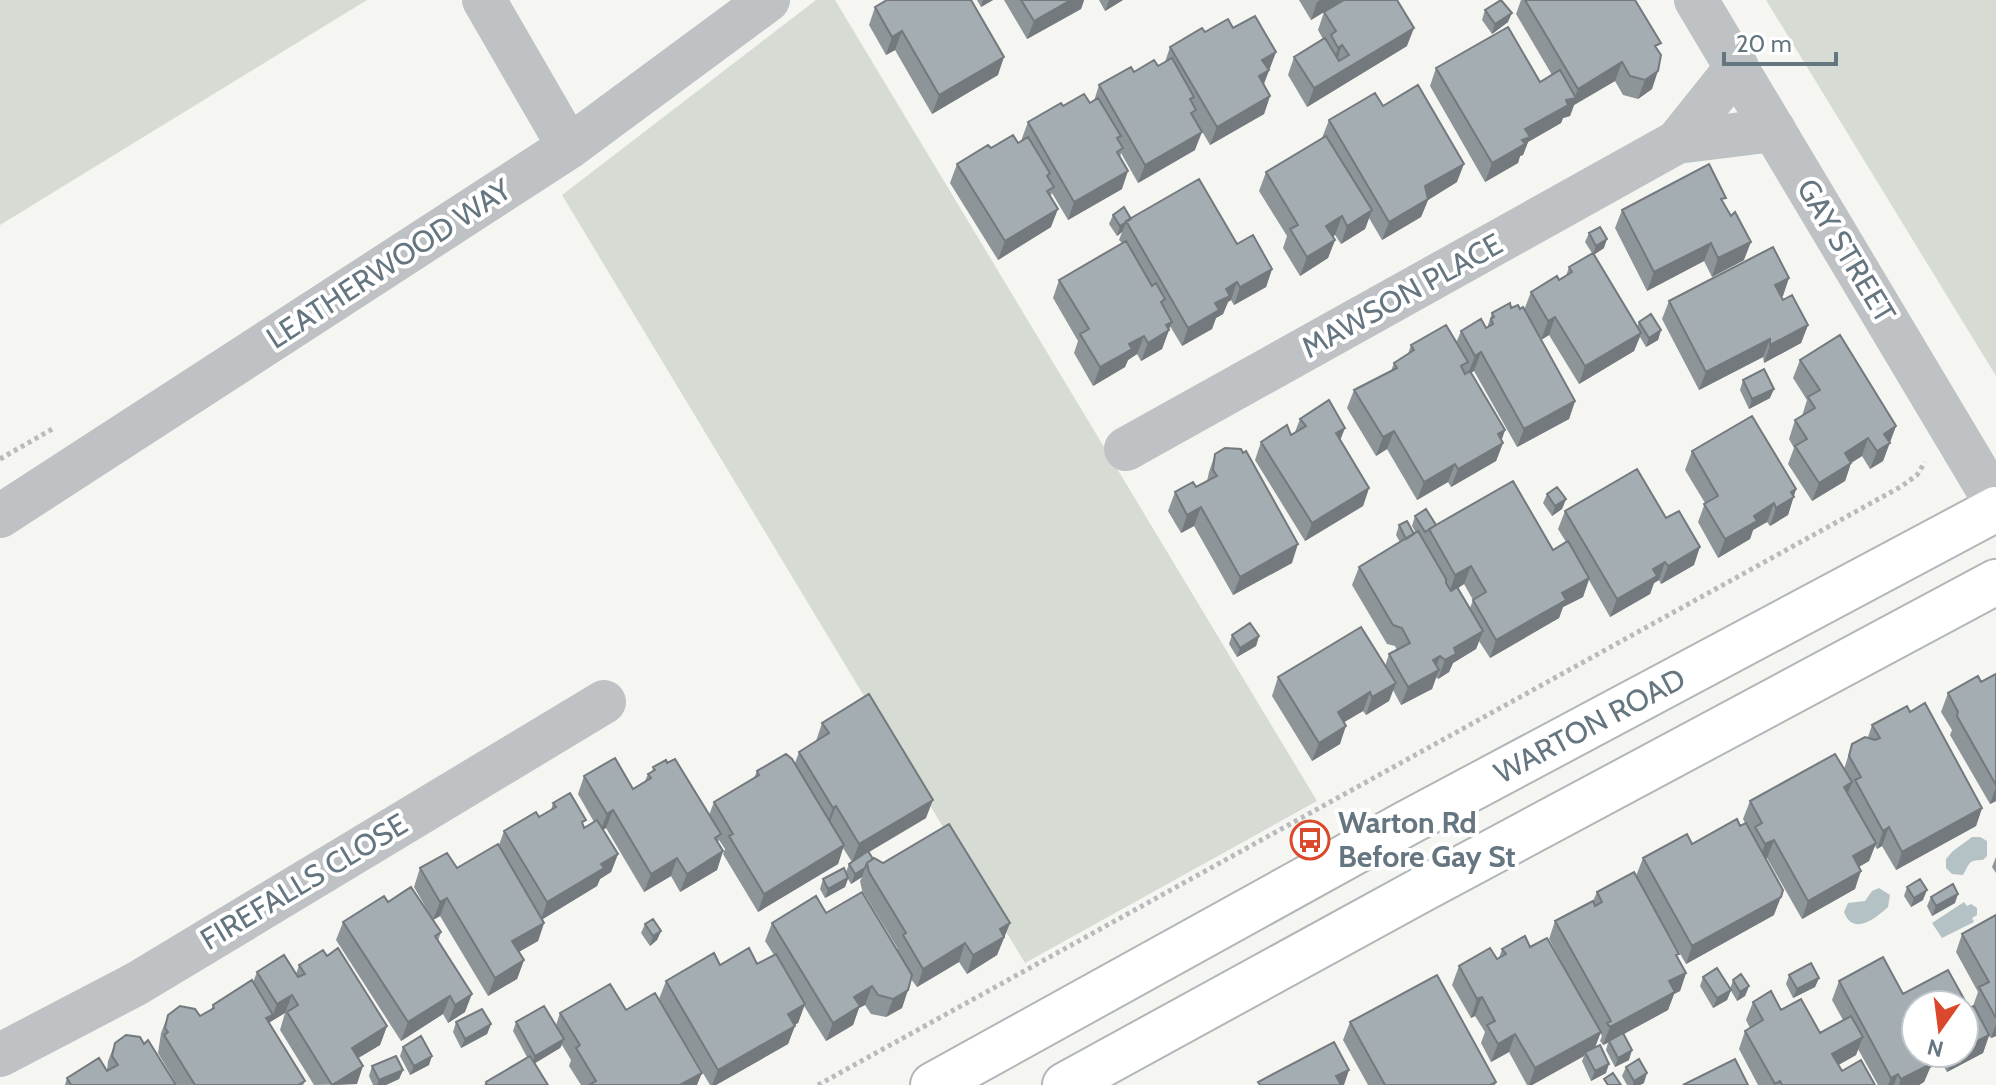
<svg xmlns="http://www.w3.org/2000/svg" width="1996" height="1085" font-family="Cabin,sans-serif">
	<style>
		.green { fill: #d6dbd3 }
		.water { fill: #b5c2c5 }
		.lines { fill: none; stroke-linecap: round; stroke-linejoin: round }
		.primary-casing { stroke: #b1b6b9; stroke-width: 48 }
		.path { stroke: #b8bbbd; stroke-width: 5; stroke-dasharray: 4 4; stroke-linecap: butt }
		.minor { stroke: #bec2c5; stroke-width: 44 }
		.tertiary { stroke: #bec2c5; stroke-width: 44 }
		.primary { stroke: #fff; stroke-width: 44 }
		.wall { fill: #8d9599; fill-rule: evenodd }
		.shaded-wall { fill: #73797d }
		.building { fill: #a4adb2; stroke: #73797d; stroke-width: 2 }
		.labels { text-anchor: middle; stroke-width: 8; stroke-linejoin: round; paint-order: stroke }
		.street-label { font-size: 30px; fill: #657681; stroke: #fff }
		.poi-label { font-size: 30px; font-weight: bold; fill: #657681; stroke: #fff; text-anchor: start }
	</style>
	<rect width="100%" height="100%" fill="#f5f5f1"/>
	<!-- green -->
	<path class="green" d="M0 0H367L0 225Z
		M816 0H835L1317 801 1025 963 562 195Z
		M1766 0H1996V376Z"/>
	<!-- water -->
	<path class="water" d="M1972 837H1980L1987 841V856L1983 860C1968 860 1970 863 1963 875L1952 874 1946 868V859L1953 851Z
		M1879 888 1890 895 1888 907C1875 919 1853 936 1844 912L1848 903 1865 901 1872 891Z
		M1964 902 1967 906 1971 904 1977 908V915L1972 918 1974 922 1942 938 1932 923Z"/>
	<g class="lines">
		<defs>
			<path id="primary" d="M933 1085 1407 823 1996 509
				M1065 1085 1421 890 1996 582"/>
		</defs>
		<!-- primary casing -->
		<use href="#primary" class="primary-casing"/>
		<!-- path -->
		<path class="path" d="M0 459 54 428
			M818 1085 1902 486 1917 475 1925 462"/>
		<!-- minor -->
		<path class="minor" d="M484 0 569 147
			M1677 142 1737 67
			M1126 449 1677 142 1774 130
			M0 516 569 147 768 0
			M0 1055 136 984 604 702"/>
		<!-- tertiary -->
		<path class="tertiary" d="M1696 0 1996 503"/>
		<!-- primary -->
		<use href="#primary" class="primary"/>
	</g>
	<!-- wall -->
	<path class="wall" d="M977 0H993L981 7Z
		M1004 0H1084L1081 9 1027 39Z
		M1099 0H1123L1105 11Z
		M1299 0H1397L1407 46 1307 107 1288 75 1294 57 1323 39 1318 30 1324 12 1311 20Z
		M1521 0H1635L1658 51 1652 89 1638 99 1623 95 1615 81 1574 105 1570 116 1563 118 1561 123 1528 142 1523 155 1520 156 1518 163 1485 182 1430 86 1436 68 1540 82 1552 75 1516 14Z
		M875 7 998 75 932 114 895 50 886 55 869 25Z
		M1485 10 1508 22 1492 34 1482 20Z
		M1233 28 1276 52 1264 84 1270 96 1264 114 1210 145 1193 116 1195 150 1138 183 1121 153 1120 157 1122 189 1068 220 1052 193 1050 197 1051 227 998 260 950 183 957 164 991 148 1018 143 1021 141 1028 122 1063 106 1090 103 1094 101 1099 85 1134 72 1158 66 1165 62 1170 47 1205 32Z
		M1383 106 1457 182 1428 200 1421 217 1382 240 1369 218 1365 229 1341 244 1335 235 1333 236 1335 240 1328 258 1300 276 1283 248 1287 236 1259 191 1266 172 1322 138 1329 120Z
		M1724 204 1731 216 1744 260 1712 277 1704 261 1647 291 1615 228 1622 210Z
		M1113 215 1237 244 1272 269 1266 287 1234 305 1231 300 1228 302 1223 314 1216 318 1212 329 1182 346 1170 326 1162 349 1141 361 1137 354 1128 360 1125 367 1093 386 1074 353 1078 341 1053 298 1059 280 1122 243 1119 240 1122 232 1117 236 1109 224Z
		M1589 233 1604 248 1594 255 1637 327 1639 322 1661 330 1658 340 1646 347 1640 337 1634 351 1579 384 1549 335 1541 340 1575 401 1569 419 1517 447 1474 371 1471 373 1505 430 1501 440 1503 443 1496 461 1451 487 1448 482 1417 500 1387 449 1376 456 1347 408 1354 390 1391 371 1394 363 1408 354 1411 345 1456 343 1461 331 1487 328 1492 313 1511 308 1524 310 1531 292 1559 280 1566 276 1569 267 1592 253 1585 242Z
		M1783 296 1781 297 1783 300 1808 325 1801 343 1764 363 1763 357 1699 390 1662 319 1669 301Z
		M1800 360 1896 426 1883 461 1870 469 1862 456 1851 463 1845 481 1812 501 1788 464 1794 448 1789 439 1795 420 1802 416 1807 400 1793 378Z
		M1743 380 1770 398 1749 409 1740 390Z
		M1300 419 1341 440 1369 488 1363 506 1305 541 1255 460 1261 442 1291 435 1295 432Z
		M1692 451 1796 489 1788 515 1770 526 1767 522 1753 530 1750 539 1718 558 1698 522 1705 503 1685 470Z
		M1215 454 1292 563 1233 595 1194 526 1181 533 1168 511 1175 492 1196 487 1207 481 1209 472Z
		M1547 494 1566 499 1562 509 1552 516 1543 503Z
		M1565 511 1694 565 1661 584 1659 580 1654 583 1650 594 1610 617 1589 580 1583 597 1563 607 1559 618 1490 658 1479 641 1476 649 1453 663 1449 672 1438 679 1436 677 1432 689 1401 705 1393 690 1389 701 1366 715 1363 711 1344 722 1340 744 1312 761 1272 696 1278 677 1385 666 1389 654 1397 650 1395 646 1387 644 1352 585 1359 567 1400 542 1396 535 1399 525 1414 534 1416 533 1412 526 1415 516 1436 525 1553 550 1566 542 1558 529ZM1464 584 1473 600 1470 608 1458 588Z
		M1232 635 1259 636 1256 646 1237 657 1229 644Z
		M1996 674V801L1990 804 1950 735 1952 730 1941 712 1948 693 1981 682Z
		M1910 712 1982 808 1976 826 1896 870 1882 846 1877 849 1875 846 1869 861 1859 867 1855 889 1802 919 1767 858 1766 859 1774 915 1686 964 1645 893 1686 973 1680 991 1674 994 1668 1010 1624 1034 1629 1060 1615 1067 1606 1050 1608 1043 1603 1045 1600 1041 1602 1036 1600 1033 1595 1047 1606 1073 1591 1081 1582 1061 1584 1056 1532 1085H1527L1509 1052 1491 1062 1481 1043 1485 1032 1475 1016 1471 1018 1452 985 1459 966 1497 959 1499 958 1502 949 1530 947 1580 996 1549 939 1555 921 1593 901 1597 892 1636 876 1643 858 1692 844 1740 826 1745 823 1743 819 1750 801 1844 769 1852 744 1868 737 1872 725Z
		M822 723 926 818 869 852 873 859 1010 923 997 955 967 974 959 962 917 987 911 979 902 1008 886 1017 871 1014 865 1005 859 1008 853 1025 826 1041 804 1006 798 1023 795 1025 788 1044 716 1085H710L659 999 666 981 720 965 757 964 774 955 765 941 772 923 826 913 898 949 862 890 860 881 862 877 851 884 848 879 845 887 825 898 820 889 823 879 846 872 849 864 852 862 843 848 838 864 758 912 723 854 725 849 719 840 718 842 723 851 717 870 680 892 671 876 644 892 606 828 603 830 618 854 611 872 600 879 597 886 543 919 544 923 538 941 518 952 524 960 517 979 488 996 440 916 433 920 414 887 420 868H457L499 845 504 831 539 817 551 810 553 803 584 828 594 822 578 794 584 776 633 789 645 781 648 774 652 772 653 767 709 815 714 802 754 778 757 771 795 763 799 752 816 741Z
		M1996 857V873L1992 867Z
		M1907 887 1923 900 1911 907 1904 896Z
		M1931 897 1955 903 1932 916 1927 906Z
		M388 902 441 932 438 941 465 1012 448 1023 443 1014 401 1041 336 940 343 922Z
		M1996 915V1036L1991 1038 1989 1036 1983 1053 1947 1072 1941 1062 1930 1068 1924 1082 1919 1085H1878L1858 1049 1856 1055 1838 1065 1842 1071 1861 1060 1875 1085H1758L1739 1049 1745 1031 1750 1028 1746 1020 1753 1002 1771 991 1781 1010 1801 999 1820 1033 1843 1020 1832 1000 1839 981 1883 957 1903 994 1948 970 1969 1008 1973 1006 1978 992 1956 952 1962 934ZM1916 1005H1964V1053H1916Z
		M645 924 661 931 657 940 650 946 641 933Z
		M327 956 387 1026 380 1045 358 1058 357 1084 314 1085 280 1030 285 1013 270 1022V1024L305 1081 303 1085H177L158 1053 161 1033 168 1015 200 1016 211 1010 213 1005 253 982 257 972 296 974 299 965Z
		M1789 975 1819 978 1815 987 1793 998 1786 984Z
		M1703 977 1731 990 1727 1000 1713 1008 1700 986Z
		M1733 980 1749 986 1745 996 1737 1001 1730 989Z
		M626 1010 697 1085H581L569 1066 571 1060 562 1045 560 1048 535 1063 548 1085H484L486 1082 527 1057 513 1031 516 1022 556 1025 560 1013Z
		M456 1022 491 1024 487 1034 461 1048 453 1032Z
		M1350 1022 1496 1082 1495 1085H1368L1343 1040Z
		M115 1043 176 1085H65L67 1078 107 1070 108 1061Z
		M403 1047 429 1065 410 1075 400 1056Z
		M372 1066 403 1070 399 1079 386 1085H373L369 1076Z
		M1626 1067 1644 1083 1640 1085H1627L1622 1076Z"/>
	<!-- shaded-wall -->
	<path class="shaded-wall" d="M983 0H993L981 7Z
		M1071 0H1084L1081 9 1027 39 1034 21Z
		M1109 0H1123L1105 11Z
		M1320 0H1344L1311 20 1317 2Z
		M1512 13 1508 22 1492 34 1495 24Z
		M1414 28 1407 46 1307 107 1314 88Z
		M902 31 895 50 886 55 892 37Z
		M1342 45 1336 63 1332 66 1338 48Z
		M1276 52 1262 88 1252 94 1262 60Z
		M1004 57 998 75 932 114 939 95Z
		M1622 62 1615 81 1574 105 1570 116 1563 118 1561 123 1528 142 1523 155 1520 156 1518 163 1485 182 1492 163 1525 129 1566 100 1574 98 1578 89Z
		M1658 71 1652 89 1638 99 1645 80Z
		M1270 96 1264 114 1210 145 1217 127Z
		M1202 132 1195 150 1138 183 1145 165Z
		M1464 164 1457 182 1428 200 1421 217 1382 240 1389 222 1425 186Z
		M1128 171 1122 189 1068 220 1074 202Z
		M1058 209 1051 227 998 260 1005 241Z
		M1372 210 1365 229 1341 244 1347 226Z
		M1342 216 1335 235 1320 244 1326 226Z
		M1126 223 1122 232 1117 236 1120 226Z
		M1607 239 1604 248 1593 255 1596 246Z
		M1335 240 1328 258 1300 276 1307 257Z
		M1751 242 1744 260 1712 277 1718 258Z
		M1711 243 1704 261 1647 291 1654 272Z
		M1272 269 1266 287 1234 305 1240 287Z
		M1789 278 1783 296 1769 304 1775 285Z
		M1237 282 1231 300 1228 302 1223 314 1216 318 1212 329 1182 346 1188 328 1215 303 1226 289Z
		M1555 317 1549 335 1541 340 1548 321Z
		M1172 322 1162 349 1141 361 1148 343 1166 325Z
		M1808 325 1801 343 1764 363 1770 345Z
		M1661 330 1658 340 1646 347 1649 338Z
		M1641 333 1634 351 1579 384 1585 366Z
		M1144 336 1137 354 1128 360 1125 367 1093 386 1100 367 1129 344Z
		M1770 339 1763 357 1699 390 1706 372Z
		M1481 352 1474 371 1468 374 1475 356Z
		M1774 389 1770 398 1749 409 1752 399Z
		M1575 401 1569 419 1517 447 1524 429Z
		M1896 426 1883 461 1870 469 1884 434Z
		M1345 428 1338 446 1336 433Z
		M1505 430 1500 445 1503 443 1496 461 1451 487 1458 469 1498 434Z
		M1394 431 1387 449 1376 456 1383 437Z
		M1868 438 1862 456 1851 463 1845 481 1812 501 1819 483 1845 453Z
		M1455 464 1448 482 1417 500 1424 482Z
		M1369 488 1363 506 1305 541 1312 523Z
		M1796 489 1788 515 1770 526 1776 508 1791 492Z
		M1566 499 1562 509 1552 516 1555 506Z
		M1774 503 1767 522 1753 530 1750 539 1718 558 1725 539 1754 516Z
		M1201 507 1194 526 1181 533 1187 515Z
		M1298 544 1292 563 1233 595 1240 577Z
		M1700 547 1694 565 1661 584 1668 566Z
		M1665 562 1659 580 1654 583 1650 594 1610 617 1617 599 1653 569Z
		M1471 566 1464 584 1449 594 1455 575Z
		M1589 578 1583 597 1563 607 1559 618 1490 658 1496 640 1562 593Z
		M1483 631 1476 649 1453 663 1449 672 1438 679 1445 660 1454 648Z
		M1259 636 1256 646 1237 657 1240 648Z
		M1440 656 1434 673 1439 670 1432 689 1401 705 1408 687 1433 660Z
		M1396 683 1389 701 1366 715 1372 697Z
		M1370 692 1363 711 1331 730 1338 712Z
		M1346 726 1340 744 1312 761 1319 743Z
		M1852 782 1845 801 1844 787Z
		M1996 787V801L1990 804Z
		M933 800 926 818 852 862 859 844Z
		M836 806 829 824 826 826 833 808Z
		M1982 808 1976 826 1896 870 1902 852Z
		M613 810 606 828 600 832 607 814Z
		M1889 827 1882 846 1877 849 1883 831Z
		M1774 840 1767 858 1759 863 1765 844Z
		M1876 843 1869 861 1846 874 1853 856Z
		M844 845 838 864 758 912 764 894Z
		M723 851 717 870 680 892 687 874Z
		M618 854 611 872 600 879 597 886 541 920 547 902 601 864Z
		M677 858 671 876 644 892 651 874Z
		M865 868 862 877 851 884 855 874Z
		M1861 871 1855 889 1802 919 1808 901Z
		M848 878 845 887 825 898 828 889Z
		M1927 890 1923 900 1911 907 1914 898Z
		M1958 894 1955 903 1932 916 1936 906Z
		M1781 897 1774 915 1686 964 1692 946Z
		M447 898 440 916 433 920 440 902Z
		M544 923 538 941 505 960 512 941Z
		M1010 923 997 955 967 974 973 955 1000 929Z
		M661 931 657 940 650 946 653 936Z
		M965 943 959 962 917 987 923 969Z
		M524 960 517 979 488 996 495 978Z
		M1686 973 1680 991 1674 994 1668 1010 1603 1045 1610 1027 1669 981Z
		M1819 978 1815 987 1793 998 1797 989Z
		M872 986 865 1005 859 1008 853 1025 826 1041 833 1023 854 997Z
		M1749 986 1745 996 1737 1001 1740 992Z
		M908 990 902 1008 886 1017 893 999Z
		M1731 990 1727 1000 1713 1008 1717 998Z
		M472 994 465 1012 448 1023 455 1005Z
		M292 995 285 1013 270 1022 266 1033V1018L273 1015 277 1004Z
		M450 996 443 1014 401 1041 408 1022Z
		M1482 997 1475 1016 1471 1018 1477 999Z
		M805 1004 798 1023 782 1032 788 1014Z
		M491 1024 487 1034 461 1048 465 1039Z
		M1996 1024V1036L1991 1038Z
		M387 1026 380 1045 345 1066 352 1048Z
		M795 1026 788 1044 716 1085H712L718 1070Z
		M1601 1032 1594 1050 1585 1052 1584 1056 1532 1085H1529L1535 1068Z
		M1515 1034 1509 1052 1491 1062 1498 1044Z
		M1989 1035 1983 1053 1947 1072 1954 1054 1964 1053V1048Z
		M1863 1037 1856 1055 1826 1072 1832 1054Z
		M564 1039 560 1048 532 1065 535 1056Z
		M1632 1050 1629 1060 1615 1067 1618 1058Z
		M1929 1053H1944L1941 1062 1930 1068 1924 1082 1919 1085H1899L1901 1079Z
		M432 1056 429 1065 410 1075 414 1066Z
		M1609 1064 1606 1073 1591 1081 1595 1071Z
		M363 1066 357 1084 333 1085Z
		M403 1070 399 1079 386 1085H377L379 1080Z
		M1349 1070 1344 1085H1333L1336 1076Z
		M702 1073 697 1085H680Z
		M1647 1073 1644 1083 1640 1085H1633L1634 1081Z
		M1898 1074 1894 1085H1888L1891 1078Z"/>
	<!-- building -->
	<path class="building" d="M887 0H971L1004 57 939 95 902 31 892 37 875 7Z
		M1021 0H1071L1034 21Z
		M1344 0H1397L1414 28 1314 88 1294 57 1325 38 1339 61 1349 55 1342 45 1338 48 1331 35 1336 31 1324 12Z
		M1501 0 1512 13 1495 24 1485 10Z
		M1525 0H1635L1661 43 1655 46 1661 55 1658 71 1645 80 1630 76 1622 62 1578 89Z
		M1255 16 1276 52 1262 60 1269 70 1259 76 1270 96 1217 127 1170 47 1202 28 1205 32 1228 19 1233 28Z
		M1508 27 1540 82 1560 70 1576 98 1566 100 1568 105 1525 129 1530 137 1522 140 1525 144 1492 163 1436 68Z
		M1172 58 1194 97 1190 99 1196 110 1191 113 1202 132 1145 165 1099 85 1131 67 1134 72 1154 60 1158 66Z
		M1418 85 1464 164 1425 186 1428 199 1389 222 1329 120 1375 93 1383 106Z
		M1084 94 1090 103 1098 98 1121 136 1117 138 1123 148 1117 152 1128 171 1074 202 1028 122 1061 103 1063 106Z
		M1013 135 1018 143 1028 137 1050 173 1047 176 1054 187 1047 191 1058 209 1005 241 957 164 988 145 991 148Z
		M1326 136 1372 210 1347 226 1342 216 1326 226 1335 240 1307 257 1290 229 1298 225 1266 172Z
		M1709 164 1726 198 1721 199 1731 216 1735 212 1751 242 1718 258 1711 243 1654 272 1622 210Z
		M1199 179 1237 244 1253 235 1272 269 1240 287 1237 282 1226 289 1230 296 1215 303 1219 310 1188 328 1126 221Z
		M1124 207 1131 219 1120 226 1113 215Z
		M1600 227 1607 239 1596 246 1589 233Z
		M1126 241 1152 286 1156 283 1165 299 1161 302 1172 322 1166 325 1169 330 1148 343 1144 336 1129 344 1132 349 1100 367 1080 334 1089 329 1059 280Z
		M1773 247 1789 278 1775 285 1783 300 1792 295 1808 325 1770 345V339L1706 372 1669 301Z
		M1593 253 1641 333 1585 366 1555 317 1548 321 1531 292 1557 276 1559 280 1572 272 1569 267Z
		M1510 303 1511 308 1518 305 1520 309 1523 307 1575 401 1524 429 1481 352 1475 356 1461 331 1481 319 1486 328 1493 324 1491 319 1494 317 1492 313Z
		M1651 314 1661 330 1649 338 1639 322Z
		M1446 325 1468 362 1461 366 1465 374 1470 371 1505 430 1498 434 1503 443 1458 469 1455 464 1424 482 1394 431 1383 437 1354 390 1397 368 1394 363 1414 350 1411 345Z
		M1840 335 1896 426 1884 434 1890 443 1877 451 1868 438 1845 453 1851 463 1819 483 1795 446 1807 439 1795 420 1815 408 1808 397 1820 390 1800 360Z
		M1764 369 1774 389 1752 399 1743 380Z
		M1329 400 1345 428 1336 433 1369 488 1312 523 1261 442 1287 425 1291 435 1306 426 1300 419Z
		M1752 416 1796 489 1791 492 1794 497 1776 508 1774 503 1754 516 1757 521 1725 539 1704 504 1718 496 1692 451Z
		M1225 448 1241 449 1243 453 1246 451 1298 544 1240 577 1201 507 1187 515 1175 492 1193 482 1196 487 1217 476 1213 470 1215 454Z
		M1637 469 1666 518 1679 511 1700 547 1668 566 1665 562 1653 569 1657 576 1617 599 1565 511Z
		M1513 481 1553 550 1568 541 1589 578 1562 593 1566 600 1496 640 1473 600 1486 592 1471 566 1455 575 1429 529Z
		M1557 487 1566 499 1555 506 1547 494Z
		M1426 509 1436 525 1425 532 1415 516Z
		M1407 521 1414 534 1406 539 1399 525Z
		M1418 531 1446 579V583L1451 591 1457 587 1483 631 1454 648 1456 654 1445 660 1440 656 1433 660 1439 670 1408 687 1389 654 1410 643 1402 628 1393 625 1359 567Z
		M1250 623 1259 636 1240 648 1232 635Z
		M1361 627 1396 683 1372 697 1370 692 1338 712 1346 726 1319 743 1278 677Z
		M1996 674V785L1957 716 1958 712 1948 693 1978 676 1981 682Z
		M869 694 933 800 859 844 836 806 833 808 799 752 829 733 822 723Z
		M1925 703 1982 808 1902 852 1889 827 1883 831 1855 780 1861 777 1849 756 1852 744 1865 737 1875 740 1880 738 1872 725 1907 706 1910 712Z
		M786 754 792 759 844 845 764 894 729 836 733 834 714 802 759 775 757 771Z
		M1835 754 1852 782 1844 787 1876 843 1853 856 1861 871 1808 901 1774 840 1765 844 1755 827 1762 823 1750 801Z
		M615 758 633 789 651 778 648 774 655 770 653 767 666 760 667 763 675 759 721 834 715 838 723 851 687 874 677 858 651 874 613 810 607 814 584 776Z
		M570 793 586 820 582 822 584 828 597 820 618 854 601 864 604 868 547 902 504 831 536 812 539 817 556 807 553 803Z
		M1737 819 1740 826 1746 823 1783 890 1781 897 1692 946 1643 858 1687 834 1692 844Z
		M949 824 1010 923 1000 929 1004 937 973 955 965 943 923 969 903 935 906 933 869 872 867 863 874 858 883 863Z
		M498 844 544 923 512 941 524 960 495 978 447 898 440 902 420 868 447 853 457 868Z
		M868 851 873 859 867 863 865 868 855 874 849 864Z
		M844 868 848 878 828 889 823 879Z
		M1634 872 1679 954 1676 955 1686 973 1669 981 1675 992 1610 1027 1607 1023 1611 1021 1555 921 1593 901 1595 906 1602 902 1597 892Z
		M1920 879 1927 890 1914 898 1907 887Z
		M1953 884 1958 894 1936 906 1931 897Z
		M411 887 441 932 435 936 472 994 455 1005 450 996 408 1022 343 922 384 896 388 902Z
		M862 892 912 975 908 990 893 999 878 995 872 986 854 997 860 1006 833 1023 772 923 816 896 826 913Z
		M1996 915V1018L1979 987 1989 982 1962 934Z
		M653 919 661 931 653 936 645 924Z
		M1525 936 1530 947 1547 938 1601 1032 1535 1068 1515 1034 1498 1044 1487 1025 1495 1021 1482 997 1477 999 1459 966 1490 948 1497 959 1506 954 1502 949Z
		M338 948 387 1026 352 1048 363 1066 332 1085 287 1012 298 1005 292 995 277 1004 257 972 284 955 298 977 305 974 299 965 323 950 327 956Z
		M749 948 757 964 776 954 805 1004 788 1014 795 1026 718 1070 666 981 714 953 720 965Z
		M1883 957 1903 994 1948 970 1969 1008 1974 1006 1989 1035 1964 1048V1005H1916V1053H1929L1926 1055 1931 1064 1901 1079 1898 1074 1891 1078 1839 981Z
		M1811 963 1819 978 1797 989 1789 975Z
		M1717 968 1731 990 1717 998 1703 977Z
		M1741 974 1749 986 1740 992 1733 980Z
		M1437 975 1496 1082 1490 1085H1385L1350 1022Z
		M252 980 273 1015 266 1018 305 1081 298 1085H195L164 1035 168 1032 165 1028 168 1015 180 1006 195 1009 200 1016 214 1008 213 1005Z
		M610 984 626 1010 655 993 702 1073 680 1085H589L596 1081 576 1048 580 1045 560 1013Z
		M1771 991 1781 1010 1801 999 1820 1033 1851 1016 1863 1037 1832 1054 1842 1071 1861 1060 1875 1085H1782L1780 1081 1775 1084 1745 1031 1763 1020 1753 1002Z
		M544 1006 564 1039 535 1056 516 1022Z
		M482 1009 491 1024 465 1039 456 1022Z
		M1623 1033 1632 1050 1618 1058 1609 1041Z
		M126 1035 140 1037 144 1044 148 1040 176 1085H71L67 1078 99 1058 107 1071 118 1065 112 1056 115 1043Z
		M421 1036 432 1056 414 1066 403 1047Z
		M1334 1042 1349 1070 1336 1076 1341 1085H1260L1258 1082Z
		M1600 1045 1609 1064 1595 1071 1585 1052Z
		M396 1056 403 1070 379 1080 372 1066Z
		M530 1056 548 1085H487L486 1082Z
		M1639 1059 1647 1073 1634 1081 1626 1067Z
		M1735 1059 1748 1085H1683Z
		M1613 1073 1621 1085H1608L1604 1079Z"/>
	<!-- icons -->
	<defs>
		<symbol id="bus-ring" viewBox="-11 -11 22 22"><circle r="9.5" fill="#fff" stroke="#da492c" stroke-width="1.5"/><path d="M-5-6H5V4H4V6H2V4H-2V6H-4V4H-5ZM-3.5-4V0h7V-4ZM-3.5 1.2v1.5H-2V1.2ZM2 1.2v1.5H3.5V1.2Z" fill="#da492c"/></symbol>
	</defs>
	<g fill-rule="evenodd">
		<use href="#bus-ring" x="1288" y="818" width="44" height="44"/>
	</g>
	<g class="labels">
		<!-- street labels -->
		<g class="street-label">
			<text transform="translate(1846 251) rotate(59)" y="10">GAY STREET</text>
			<text transform="translate(389 264) rotate(-33)" y="10">LEATHERWOOD WAY</text>
			<text transform="translate(1402 296) rotate(-29)" y="10">MAWSON PLACE</text>
			<text transform="translate(1590 726) rotate(-28)" y="10">WARTON ROAD</text>
			<text transform="translate(304 882) rotate(-31)" y="10">FIREFALLS CLOSE</text>
		</g>
		<!-- poi labels -->
		<g class="poi-label">
			<text x="1338" y="833">Warton Rd<tspan x="1338" dy="34">Before Gay St</tspan></text>
		</g>
	</g>
	<!-- north arrow -->
	<g transform="translate(1940 1029) rotate(194)"><circle r="38" fill="#ffffff" stroke="#c1c8cd" stroke-width="2"/>
	<path d="M0-6L14 30L0 20L-14 30Z" fill="#da492c"/>
	<text y="-12" font-size="22" font-weight="bold" text-anchor="middle" fill="#657681">N</text>
	</g>
	<!-- scale -->
	<path d="M1724 52v12h112v-12" fill="none" stroke="#657681" stroke-width="4"/>
	<text x="1736" y="52" font-size="24" fill="#657681" stroke="#ffffff" stroke-width="6" paint-order="stroke">20 m</text>
</svg>
